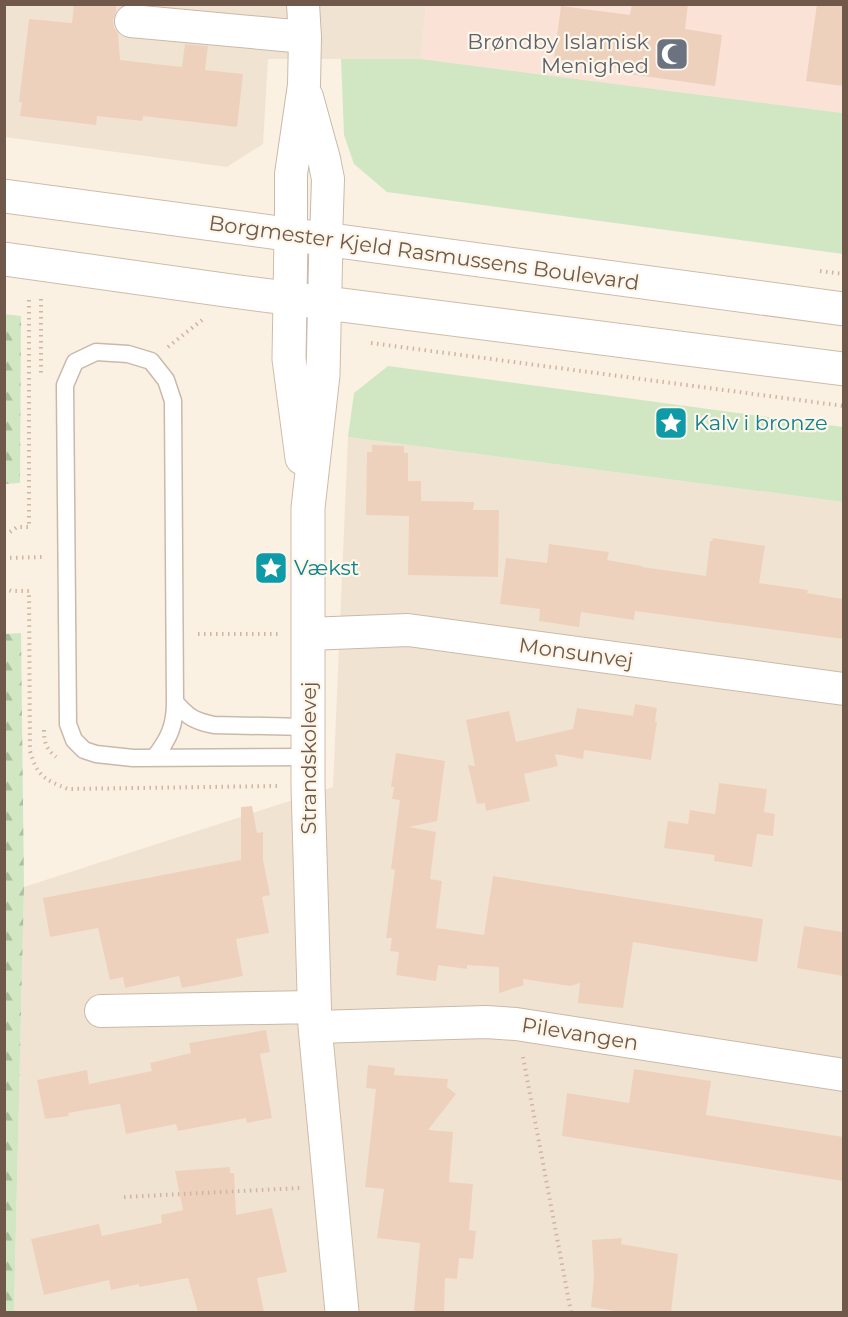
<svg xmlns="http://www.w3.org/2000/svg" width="848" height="1317" font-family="Montserrat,sans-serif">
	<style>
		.residential { fill: #f1e3d2 }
		.commercial { fill: #fae2d7 }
		.green { fill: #d1e7c3 }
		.forest { fill: url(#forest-firs) }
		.building { fill: #eed1bd }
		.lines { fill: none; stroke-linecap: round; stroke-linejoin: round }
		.lane-casing { stroke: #cab9aa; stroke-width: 19 }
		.street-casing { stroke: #cab9aa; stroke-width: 34 }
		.secondary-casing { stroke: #cfbbab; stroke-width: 35 }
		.path { stroke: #d2b4a0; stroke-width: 4; stroke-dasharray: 1.5 4.5; stroke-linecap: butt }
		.lane { stroke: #fff; stroke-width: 16 }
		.street { stroke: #fff; stroke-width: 32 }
		.secondary { stroke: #fff; stroke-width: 33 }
		.labels { text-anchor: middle; stroke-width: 4.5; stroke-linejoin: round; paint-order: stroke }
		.worship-label { font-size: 21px; fill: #5b616d; stroke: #fef6e9; text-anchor: end }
		.street-label { font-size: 21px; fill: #70594b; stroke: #fef6e9 }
		.culture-label { font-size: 21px; fill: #0d838f; stroke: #fef6e9; text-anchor: start }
	</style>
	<defs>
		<pattern id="forest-firs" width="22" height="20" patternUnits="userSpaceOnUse" patternTransform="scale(1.5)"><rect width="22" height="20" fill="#d1e7c3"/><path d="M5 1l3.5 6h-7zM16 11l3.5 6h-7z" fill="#aebea0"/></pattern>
	</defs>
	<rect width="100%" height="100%" fill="#faf1e3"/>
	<!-- residential -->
	<path class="residential" d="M5 5H426L421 59H268L263 144 227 167 5 137Z
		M348 437 843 502V1312H14L24 887 333 787Z"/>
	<!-- commercial -->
	<path class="commercial" d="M426 5H843V113L421 59Z"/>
	<!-- green -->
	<path class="green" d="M341 59H421L843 113V254L387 192 354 164 344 135Z
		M388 366 843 427V502L348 437 354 393Z"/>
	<!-- forest -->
	<path class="forest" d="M4 314 21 316 20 483 5 484Z
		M21 633 24 887 14 1312H5L4 634Z"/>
	<!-- building -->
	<path class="building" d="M74 4H116V11L113 20 114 28 118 33 120 60 182 67 185 44 208 46 205 70 243 74 237 127 143 116 142 121 97 116 96 125 20 116 22 102H19L29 19 72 23Z
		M632 4H688L685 29 722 35 715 86 622 73 623 68 554 59 561 6 630 15Z
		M817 4H843V86L806 81Z
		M372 445 404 446V453H408V481H421V501L474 502 473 510H499L498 577 408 575 409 516 366 515 367 452H372Z
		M713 538 765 546 759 583 808 590 807 593 843 599V639L635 611 634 620 581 612 579 627 539 621 540 609 500 604 506 558 547 563 549 544 609 552 607 560 642 566V567L706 576 710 541H712Z
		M635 704 657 708 655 721 657 722 651 760 584 750 583 759 555 754 558 766 524 774 530 801 486 811 485 803 477 804 468 765 475 766 466 720 509 711 516 742 573 729 577 708 633 716Z
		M396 753 445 761 437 821 409 827 436 832 430 879 442 881 436 928 484 935 493 876 763 919 757 962 633 942 623 1008 578 1003 580 983 570 986 523 979 524 985 499 993V967L467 965V969L438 965 436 981 396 975 399 952 390 951 392 938H386L395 870 391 869 400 800 392 799 394 787H391Z
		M719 783 767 789 764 812 775 814 773 836 757 834 752 867 714 861 715 855 664 848 668 821 688 824 690 810 715 814Z
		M252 806 257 833 263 832V860L270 895 262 897 269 933 236 939 243 976 182 988 179 976 125 988 123 977 110 980 98 928 50 937 43 898 241 860V807Z
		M804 926 843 932V976L797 968Z
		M266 1030 270 1052 260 1054 272 1118 247 1123 246 1118 178 1131 176 1124 126 1134 120 1104 68 1113 69 1116 45 1119 37 1080 87 1070 89 1084 152 1071 150 1063 191 1053 189 1043Z
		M368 1065 395 1068 394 1075 448 1079 447 1087 456 1094 428 1130 453 1132 449 1182 473 1184 469 1230 476 1231 473 1259 459 1258 457 1279 445 1278 444 1312H414L420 1243 377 1238 384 1189 365 1187 376 1089 366 1088Z
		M634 1069 711 1081 706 1115 843 1137V1181L562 1136 567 1093 629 1103Z
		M230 1167V1173H234L236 1215 272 1208 287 1272 257 1278 264 1312H198L188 1278 139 1287V1284L111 1290 109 1280 44 1295 31 1239 99 1224 102 1236 162 1223 161 1215 183 1210 175 1171Z
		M622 1238 621 1244 678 1254 671 1312H614L615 1311 591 1307 594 1278 592 1240Z"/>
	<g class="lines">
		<defs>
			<path id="lane" d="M155 757C169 738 175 726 175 702
				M308 757 133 758 96 754 84 750 74 740 68 724 65 385 75 362 96 352 128 354 151 361 166 380 173 401 175 702C188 717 194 721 214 725L308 727"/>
			<path id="street" d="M131 21 305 37
				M307 97 324 159 328 179 326 240
				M291 235V174L304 85 305 37 303 4
				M308 634 408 630 844 689
				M101 1011 314 1007
				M315 1027 486 1022 516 1024 844 1075"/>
			<path id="secondary" d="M4 196 844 309
				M291 235 289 359 302 458
				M326 240 323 375 308 508V786L315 1027 342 1312
				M4 259 232 291 844 369"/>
		</defs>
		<!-- lane casing -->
		<use href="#lane" class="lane-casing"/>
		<!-- street casing -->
		<use href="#street" class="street-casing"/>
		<!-- secondary casing -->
		<use href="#secondary" class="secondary-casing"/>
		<!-- path -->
		<path class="path" d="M820 271 844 274
			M41 299V377
			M371 343 844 406
			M168 347 202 320
			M4 532H10L17 527H29V297
			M4 558 43 557
			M4 588 11 591H29L30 751C37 776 45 780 68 789L277 786
			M198 634H278
			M44 730C44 742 46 749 56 757
			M523 1057 571 1312
			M124 1197 300 1188"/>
		<!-- lane -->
		<use href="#lane" class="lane"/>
		<!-- street -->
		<use href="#street" class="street"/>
		<!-- secondary -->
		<use href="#secondary" class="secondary"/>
	</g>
	<!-- icons -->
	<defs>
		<symbol id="mosque-square" viewBox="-11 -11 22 22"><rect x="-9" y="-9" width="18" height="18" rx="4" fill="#6b7280" stroke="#fef6e9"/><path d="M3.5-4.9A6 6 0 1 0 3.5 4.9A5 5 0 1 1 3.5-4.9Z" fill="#fff"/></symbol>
		<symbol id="sight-square" viewBox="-11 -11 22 22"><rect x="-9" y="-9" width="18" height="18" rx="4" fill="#0f9aa8" stroke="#fef6e9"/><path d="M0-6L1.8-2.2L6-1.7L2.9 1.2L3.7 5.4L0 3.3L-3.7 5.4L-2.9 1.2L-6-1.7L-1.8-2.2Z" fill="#fff"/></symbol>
	</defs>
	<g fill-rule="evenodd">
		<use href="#mosque-square" x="653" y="35" width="38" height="38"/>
		<use href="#sight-square" x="652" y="404" width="38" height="38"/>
		<use href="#sight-square" x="252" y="549" width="38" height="38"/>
	</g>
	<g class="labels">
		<!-- worship labels -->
		<g class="worship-label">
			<text x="649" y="49">Brøndby Islamisk<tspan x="649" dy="24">Menighed</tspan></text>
		</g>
		<!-- street labels -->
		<g class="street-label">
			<text transform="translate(424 253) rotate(8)" y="7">Borgmester Kjeld Rasmussens Boulevard</text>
			<text transform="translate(576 653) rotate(8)" y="7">Monsunvej</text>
			<text transform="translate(309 758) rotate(-90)" y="7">Strandskolevej</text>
			<text transform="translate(580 1034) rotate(9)" y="7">Pilevangen</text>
		</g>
		<!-- culture labels -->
		<g class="culture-label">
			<text x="694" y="430">Kalv i bronze</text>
			<text x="294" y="575">Vækst</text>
		</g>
	</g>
	<!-- border -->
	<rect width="848" height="1317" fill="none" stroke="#70594b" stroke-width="12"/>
</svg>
